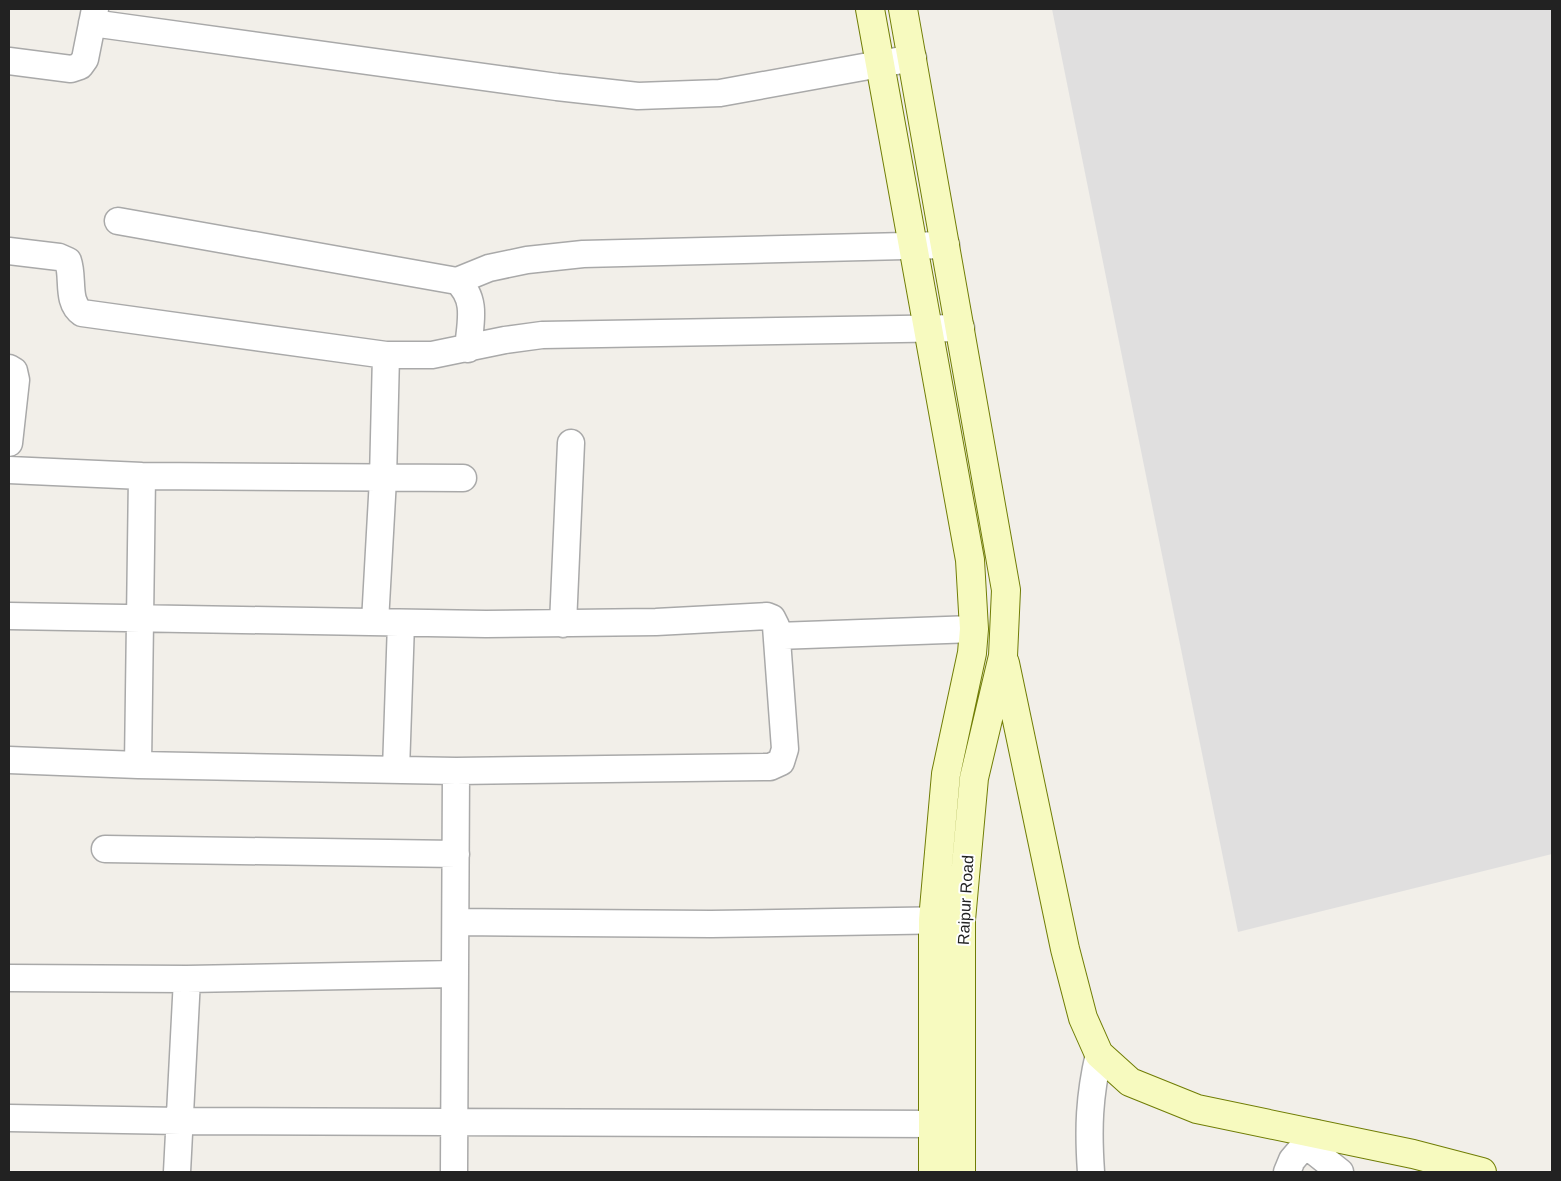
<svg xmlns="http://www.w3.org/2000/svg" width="1561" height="1181" font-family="Arial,sans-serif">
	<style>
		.residential { fill: #e0dfdf }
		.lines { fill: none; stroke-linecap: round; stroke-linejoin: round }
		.street-casing { stroke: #a9a9a9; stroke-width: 29 }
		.secondary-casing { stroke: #707d05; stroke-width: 30 }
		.street { stroke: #fff; stroke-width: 26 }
		.secondary { stroke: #f7fabf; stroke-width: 28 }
		.labels { text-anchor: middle; stroke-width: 4; stroke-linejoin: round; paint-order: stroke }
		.street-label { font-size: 16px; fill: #222; stroke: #fff }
	</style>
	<rect width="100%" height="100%" fill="#f2efe9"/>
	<!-- residential -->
	<path class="residential" d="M1052 9H1552V854L1238 932Z"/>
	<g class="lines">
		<defs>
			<path id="street" d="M92 23 557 87 638 96 720 93 913 58
				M9 61 71 69 80 66 85 59 95 9
				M118 221 457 281C478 299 470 324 468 349
				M9 251 59 257 68 261C74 278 66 302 82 313L386 355H432L505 340 542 335 961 328
				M457 281 489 268 527 260 583 254 946 245
				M9 368 14 371 16 380 9 443
				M9 470 142 476 463 478
				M9 616 486 624 656 622 767 616 772 618 776 626 785 749 781 762 770 767 456 771 138 765 9 760
				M375 622 383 479 386 355
				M563 624 571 443
				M777 636 974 629
				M138 765 142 476
				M396 770 401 623
				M105 849 456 854
				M456 922 711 924 955 920
				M9 978 187 979 455 974
				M9 1118 180 1121 935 1124
				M1306 1145 1340 1172
				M177 1172 187 979
				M454 1172 456 771
				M1091 1172C1088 1129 1089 1097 1099 1054
				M1287 1172 1292 1160 1315 1133"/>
			<path id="secondary" d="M870 9 970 560 974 629 972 653 946 774 933 920V1172
				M903 9 1006 590 1003 656 974 778 961 920V1172
				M1005 663 1065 949 1083 1018 1099 1054 1130 1082 1197 1109 1413 1154 1482 1172"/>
		</defs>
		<!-- street casing -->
		<use href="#street" class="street-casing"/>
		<!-- secondary casing -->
		<use href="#secondary" class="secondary-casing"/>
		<!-- street -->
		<use href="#street" class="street"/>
		<!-- secondary -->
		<use href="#secondary" class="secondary"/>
	</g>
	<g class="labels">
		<!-- street labels -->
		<g class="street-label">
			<text transform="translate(965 900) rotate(-87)" y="6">Raipur Road</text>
		</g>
	</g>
	<!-- border -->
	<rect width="1561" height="1181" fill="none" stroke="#222222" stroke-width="20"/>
</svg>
